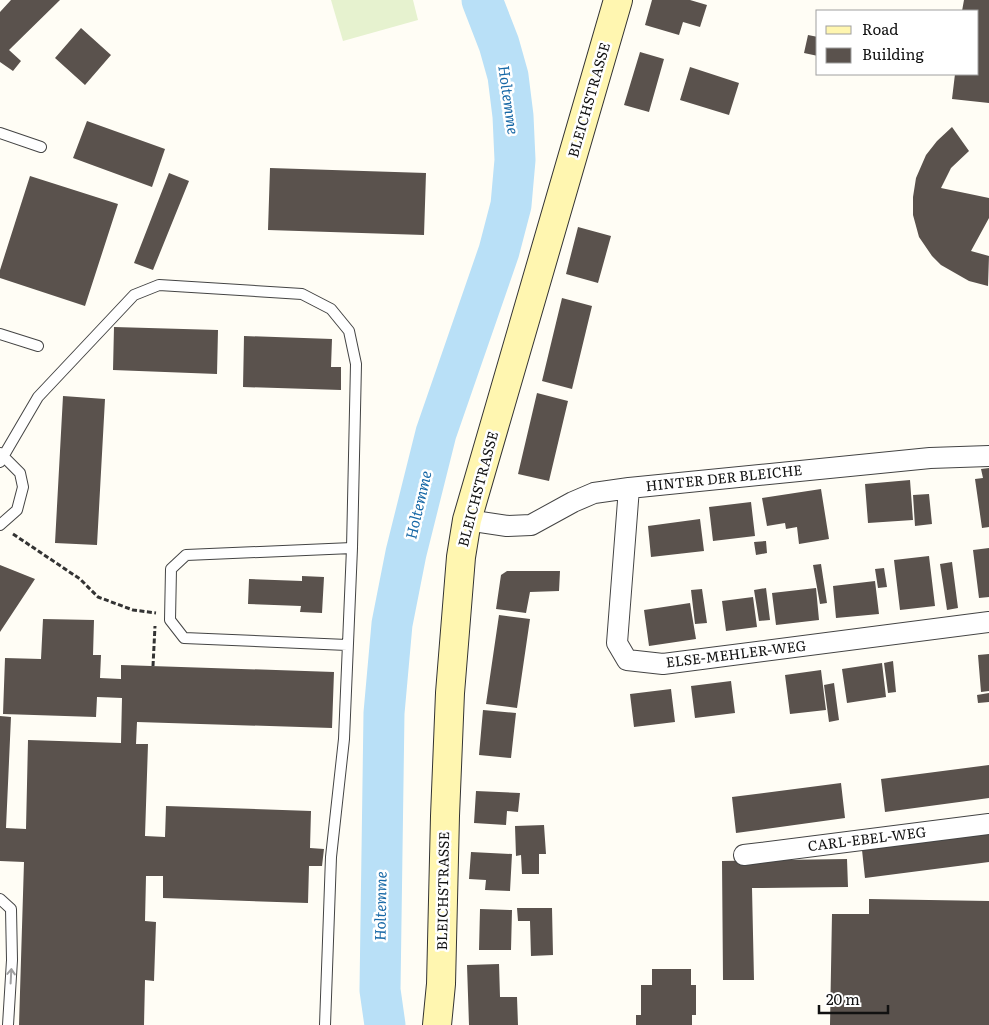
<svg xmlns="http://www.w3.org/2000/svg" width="989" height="1025" font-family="Literata,serif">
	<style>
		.pitch { fill: #e6f2cf }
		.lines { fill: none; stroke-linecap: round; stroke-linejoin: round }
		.river { stroke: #b9e0f7; stroke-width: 41 }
		.building { fill: #5a524d }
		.service-casing { stroke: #444; stroke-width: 12 }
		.minor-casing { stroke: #444; stroke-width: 22 }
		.secondary-casing { stroke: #333; stroke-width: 30 }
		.path { stroke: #333; stroke-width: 3; stroke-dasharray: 5 2.5; stroke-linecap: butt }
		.service { stroke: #fff; stroke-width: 10 }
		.minor { stroke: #fff; stroke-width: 20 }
		.secondary { stroke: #fff6b0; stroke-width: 28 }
		.oneway { stroke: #a0a0a0 }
		.labels { text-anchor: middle; stroke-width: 5; stroke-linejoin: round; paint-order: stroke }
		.street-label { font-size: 14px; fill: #111; stroke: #fff }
		.water-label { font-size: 15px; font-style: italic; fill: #1768a6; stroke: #fff }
	</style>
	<rect width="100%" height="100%" fill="#fffdf5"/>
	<!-- pitch -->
	<path class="pitch" d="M331 0H413L418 20 343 41Z"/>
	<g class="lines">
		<!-- river -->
		<path class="river" d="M385 1025 380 990 384 713 392 624 406 553 436 433 499 251 511 205 515 160 513 116 508 76 499 44 482 0"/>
	</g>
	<!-- building -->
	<path class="building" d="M11 0H60L9 50 21 61 13 71 0 62V12Z
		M652 0H690L707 5 700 27 683 22 679 35 645 25Z
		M964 0H989V103L952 99 955 74H978V11H962Z
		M81 28 111 55 85 85 55 58Z
		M808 35 818 37V56L804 53Z
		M640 52 664 59 649 112 624 105Z
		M690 67 739 83 729 115 680 100Z
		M87 121 165 149 152 187 73 158Z
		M952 127 969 151 951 168 941 188 989 198V218L971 251 989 256 988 286 969 281 941 265 932 256 919 237 913 215V197L916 178 926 155 937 141Z
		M270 168 426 173 424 235 268 230Z
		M169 173 189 181 153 270 134 263Z
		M30 176 118 204 85 306 0 278V270Z
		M578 227 611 236 598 283 566 274Z
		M562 298 592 306 572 389 542 381Z
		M114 327 218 330 217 374 113 370Z
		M244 336 332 339 331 367H341V390L243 387Z
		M537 393 568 401 549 481 518 474Z
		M63 396 105 399 97 545 55 543Z
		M989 468V527L982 528 975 479 983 478 981 469Z
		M910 480 913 520 868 523 865 484Z
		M821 489 829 539 799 544 797 527 786 529 785 523 767 526 762 498Z
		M929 494 932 524 915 526 913 495Z
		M751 502 755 536 713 541 709 507Z
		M700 519 704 551 651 557 648 526Z
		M766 541 767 553 756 555 754 542Z
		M989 548V597L979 598 973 550Z
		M929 556 935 606 900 610 894 560Z
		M952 562 958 608 947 610 940 564Z
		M821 564 827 603 820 604 813 565Z
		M0 565 35 579 0 632Z
		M884 568 887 587 878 588 875 569Z
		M507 571H560L559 591 530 592 526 613 496 609 501 575Z
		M302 576 324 577 322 613 300 612 301 606 248 604 249 579 302 581Z
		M875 581 879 614 836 618 833 586Z
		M766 588 770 620 759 621 754 590Z
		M816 588 819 620 776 625 772 593Z
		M702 589 707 623 695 624 691 590Z
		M753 597 757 627 726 631 722 601Z
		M690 603 696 639 649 646 644 610Z
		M499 615 530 619 517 708 486 704Z
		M43 619 94 620 93 655H101L100 678 121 679V665L334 672 332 728 137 722 136 744H148L145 836 165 837 166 806 311 811 310 848 324 849 322 866H309L308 903 163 898V876H146L145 921 156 922 154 981 145 980 144 1025H19L24 862 0 861V716L11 717 6 828 26 829 28 740 121 743 122 698 97 697 96 717 3 714 5 658 41 659Z
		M989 654V691L981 692 978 655Z
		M893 661 896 692 888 693 884 663Z
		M882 663 886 697 847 703 842 669Z
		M821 670 826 710 790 714 785 675Z
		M731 681 735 713 695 718 691 686Z
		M834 683 839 720 829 722 824 685Z
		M671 689 675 722 634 727 630 694Z
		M989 693V702L978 703 977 695Z
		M483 710 516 713 511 758 479 755Z
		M989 765V798L885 812 881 779Z
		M841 783 845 818 736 833 732 797Z
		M476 791 520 793 518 812 507 811 506 825 474 823Z
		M544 825 546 854H539V874H522L521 855 516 856 515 826Z
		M989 834V862L865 878 862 850Z
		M471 852 512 854 510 891 485 890 486 880 469 879Z
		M847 859 848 887 752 888 754 980H723L722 861Z
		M869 899 989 901V1025H830L832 914H869Z
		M517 908H552L553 955 531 956 530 921H518Z
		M480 909 512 910 511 950H479Z
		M499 964 500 997H517L518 1025H469L467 965Z
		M652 969H691V985H696V1015H692V1025H636V1015H641V985H652Z"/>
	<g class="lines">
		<defs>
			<path id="service" d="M0 133 41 147
				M0 334 38 346
				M0 453 20 473 23 487 17 510 0 525
				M0 462 38 397 134 295 159 285 302 294 331 309 349 331 356 364 352 548 344 739 331 857 325 1025
				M347 645 184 638 170 620 171 569 186 555 352 548
				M0 899 11 909 12 960 8 1025"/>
			<path id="minor" d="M629 488 617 643 627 660 663 664 989 622
				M467 520 507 526 531 525 573 502 594 493 629 488 930 458 989 456
				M744 855 989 824"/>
			<path id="secondary" d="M437 1025 441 984 445 816 450 693 461 557 467 520 618 0"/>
		</defs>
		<!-- service casing -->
		<use href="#service" class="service-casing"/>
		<!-- minor casing -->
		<use href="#minor" class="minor-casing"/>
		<!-- secondary casing -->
		<use href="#secondary" class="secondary-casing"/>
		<!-- path -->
		<path class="path" d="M13 534 80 579 98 597 133 610 156 613
			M153 666 155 626"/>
		<!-- service -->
		<use href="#service" class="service"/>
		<!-- minor -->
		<use href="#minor" class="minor"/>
		<!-- secondary -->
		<use href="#secondary" class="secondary"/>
	</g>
	<!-- one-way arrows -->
	<defs><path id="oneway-shaft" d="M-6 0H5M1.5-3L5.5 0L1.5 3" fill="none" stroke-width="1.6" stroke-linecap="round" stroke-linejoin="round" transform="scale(1.25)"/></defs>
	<use class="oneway" href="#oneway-shaft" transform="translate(11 976) rotate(-87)"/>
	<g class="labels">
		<!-- street labels -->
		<g class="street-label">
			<text transform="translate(589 100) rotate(-74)" y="5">BLEICHSTRASSE</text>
			<text transform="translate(724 478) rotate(-6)" y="5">HINTER DER BLEICHE</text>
			<text transform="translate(478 489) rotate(-75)" y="5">BLEICHSTRASSE</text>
			<text transform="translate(736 654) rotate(-7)" y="5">ELSE-MEHLER-WEG</text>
			<text transform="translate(867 839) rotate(-7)" y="5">CARL-EBEL-WEG</text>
			<text transform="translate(443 891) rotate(-89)" y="5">BLEICHSTRASSE</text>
		</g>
		<!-- water labels -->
		<g class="water-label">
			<text transform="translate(508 100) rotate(82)" y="5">Holtemme</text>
			<text transform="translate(419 505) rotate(-77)" y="5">Holtemme</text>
			<text transform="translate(381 906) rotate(-89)" y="5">Holtemme</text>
		</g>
	</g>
	<!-- legend -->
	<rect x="816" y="10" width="162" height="65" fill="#ffffff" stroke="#a0a0a0"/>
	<rect x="826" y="26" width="25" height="8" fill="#fff6b0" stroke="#a0a0a0"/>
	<text x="862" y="35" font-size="15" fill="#111111">Road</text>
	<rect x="826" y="48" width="25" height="15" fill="#5a524d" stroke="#a0a0a0"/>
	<text x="862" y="60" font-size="15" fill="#111111">Building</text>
	<!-- scale -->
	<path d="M819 1005v8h69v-8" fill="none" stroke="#111111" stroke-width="2.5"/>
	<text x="826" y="1005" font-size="15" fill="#111111" stroke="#ffffff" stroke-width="4" paint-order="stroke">20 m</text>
</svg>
